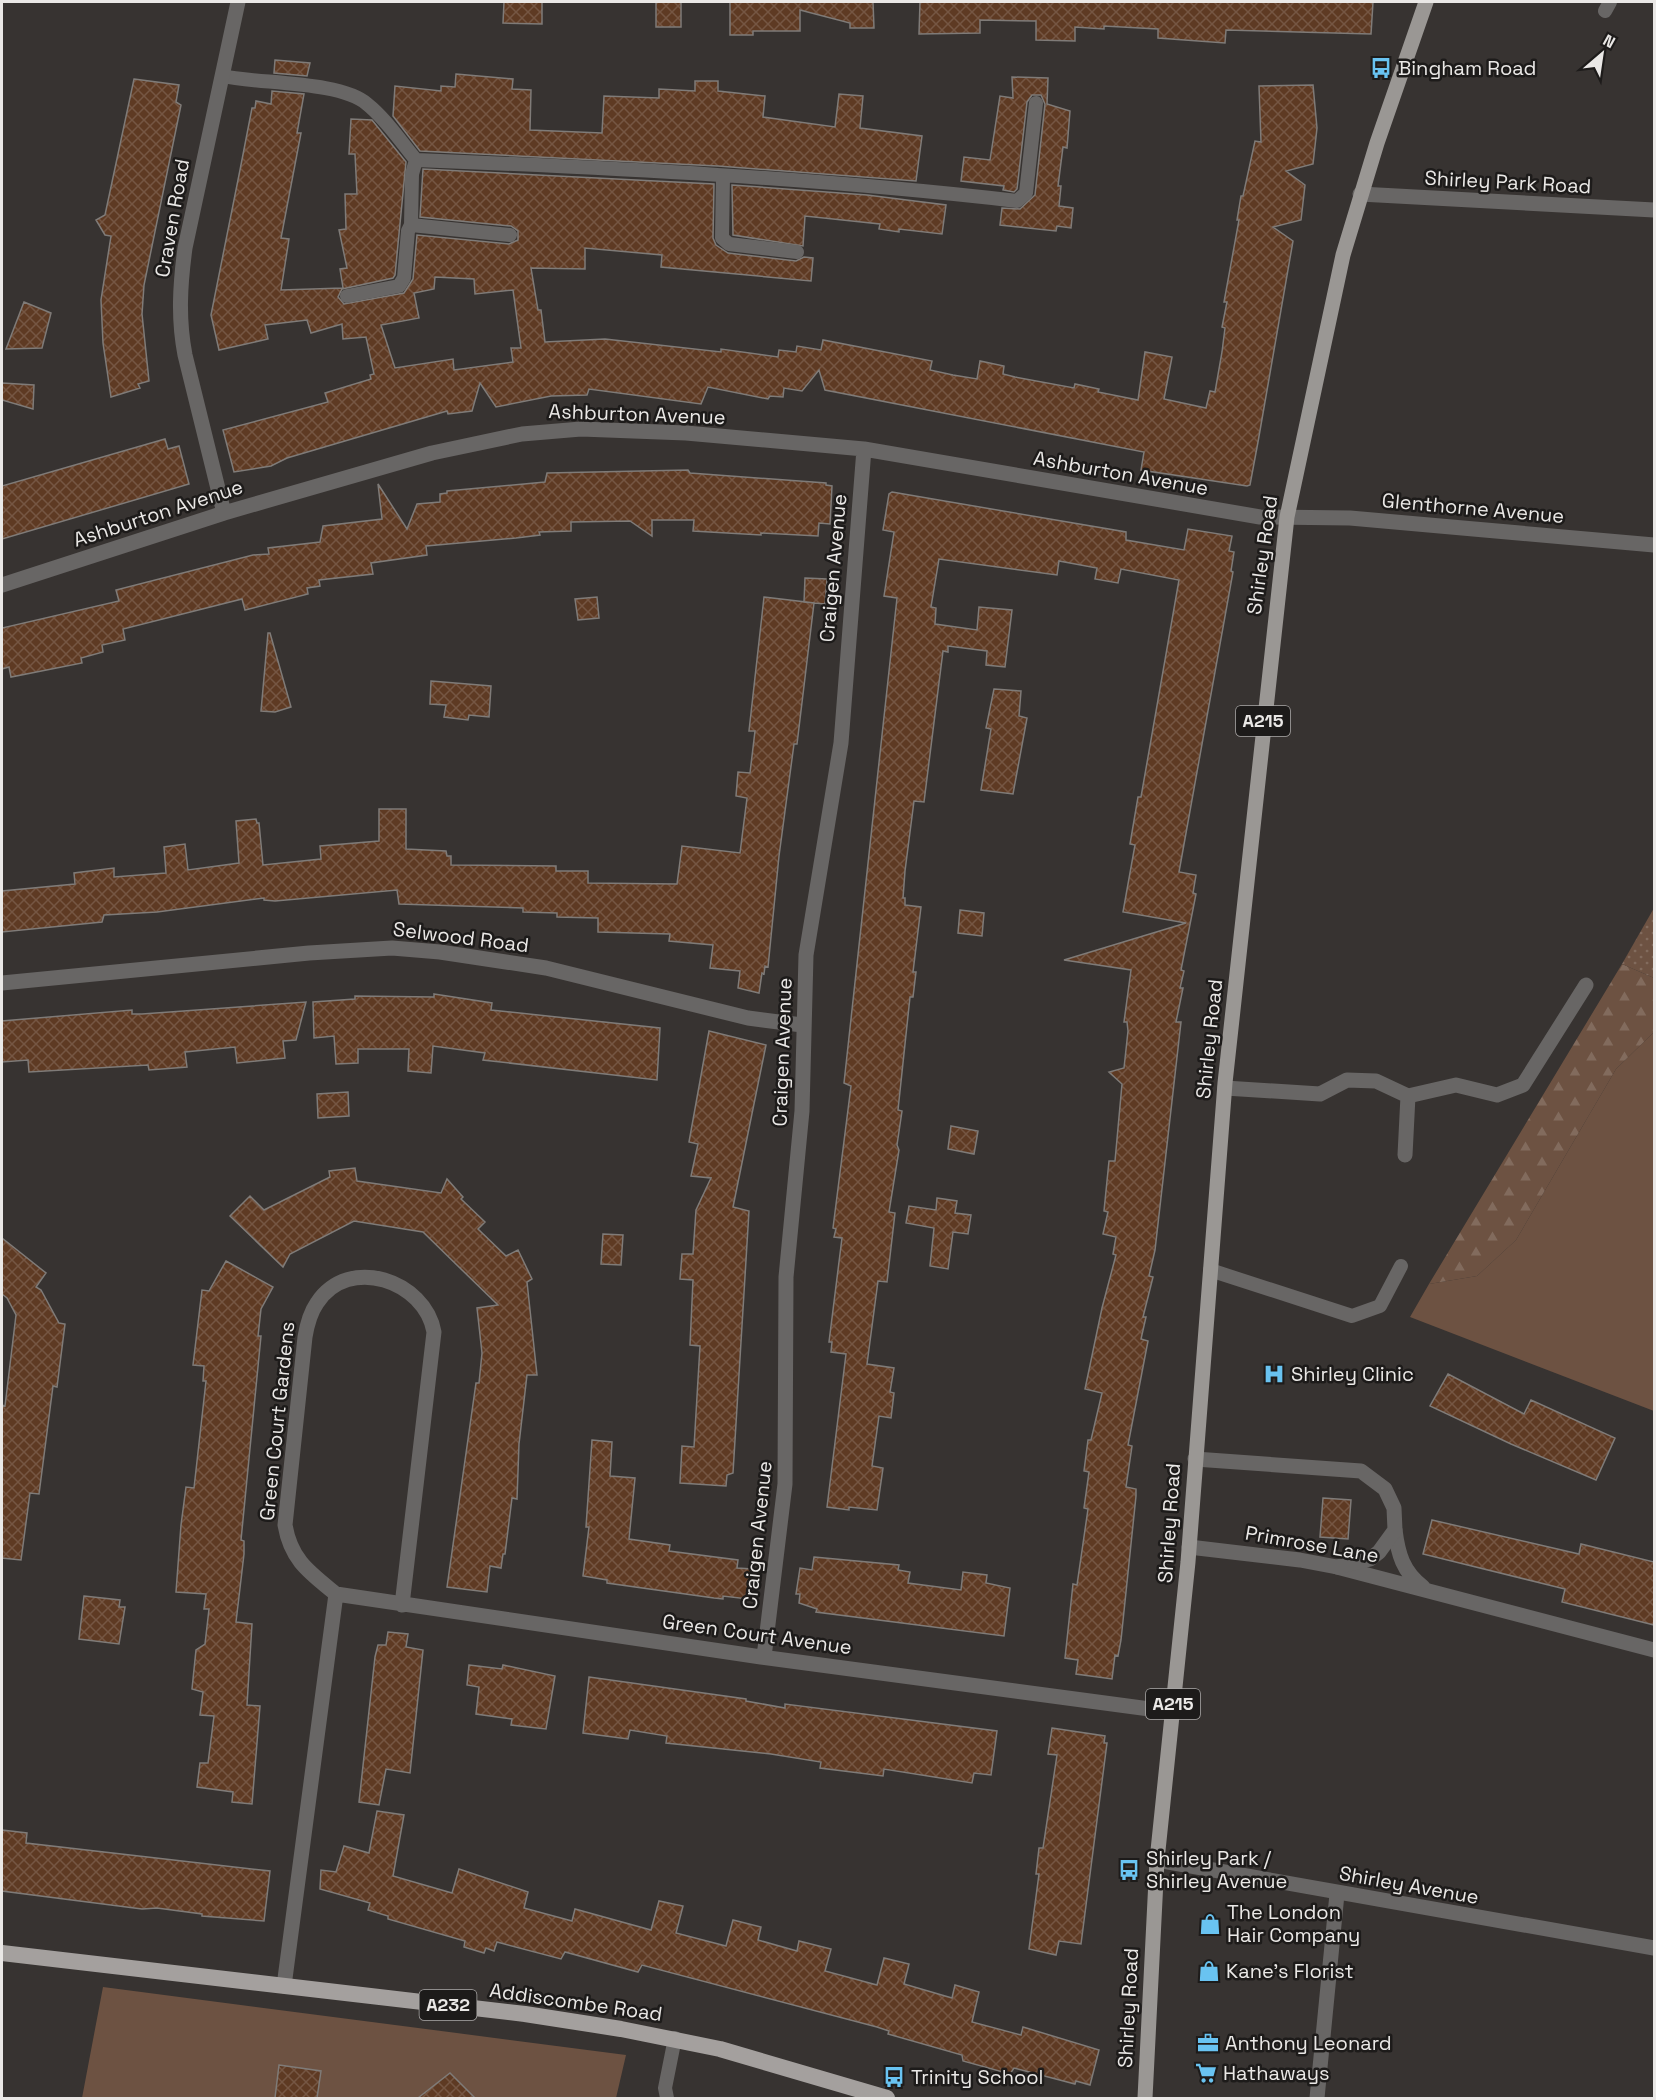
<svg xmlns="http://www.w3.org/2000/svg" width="1656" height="2100" font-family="'Space Grotesk',sans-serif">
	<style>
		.grass { fill: #6d5242 }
		.forest { fill: url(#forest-firs) }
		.garden { fill: url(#garden-dots) }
		.building { fill: url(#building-cross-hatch); stroke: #7f7b78; stroke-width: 1.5; fill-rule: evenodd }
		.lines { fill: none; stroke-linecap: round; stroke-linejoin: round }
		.service { stroke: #686665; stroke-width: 14 }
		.minor { stroke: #686665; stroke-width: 15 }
		.tertiary { stroke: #686665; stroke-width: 15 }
		.primary { stroke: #9a9794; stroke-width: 15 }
		.trunk { stroke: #a4a09e; stroke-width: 16 }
		.labels { text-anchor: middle; stroke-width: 5; stroke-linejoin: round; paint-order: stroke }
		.shield { fill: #1d1b1a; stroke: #acaaa9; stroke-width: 1.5 }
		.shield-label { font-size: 18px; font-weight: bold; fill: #eae8e6 }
		.poi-label { font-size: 20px; fill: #eae8e6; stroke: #1d1b1a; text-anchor: start }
		.street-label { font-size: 20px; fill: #eae8e6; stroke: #1d1b1a }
	</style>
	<defs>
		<pattern id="forest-firs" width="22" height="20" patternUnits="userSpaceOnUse" patternTransform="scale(1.5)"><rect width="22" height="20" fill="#6d5242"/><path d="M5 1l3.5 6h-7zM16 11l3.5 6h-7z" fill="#826b5d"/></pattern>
		<pattern id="garden-dots" width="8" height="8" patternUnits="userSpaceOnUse" patternTransform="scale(1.5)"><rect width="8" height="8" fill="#6d5242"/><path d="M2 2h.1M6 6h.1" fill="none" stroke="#826b5d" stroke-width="1.8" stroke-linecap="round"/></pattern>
		<pattern id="building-cross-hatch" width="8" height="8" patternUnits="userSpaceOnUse" patternTransform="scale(1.5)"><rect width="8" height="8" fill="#5e3a23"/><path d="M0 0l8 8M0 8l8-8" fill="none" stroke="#755643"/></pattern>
	</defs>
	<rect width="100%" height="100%" fill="#373331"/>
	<!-- grass -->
	<path class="grass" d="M1654 1032V1411L1410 1317 1429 1284 1477 1276 1516 1240 1616 1069Z
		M103 1987 626 2055 616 2098H82Z"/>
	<!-- forest -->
	<path class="forest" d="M1622 964 1654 978V1032L1616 1069 1516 1240 1477 1276 1429 1284Z"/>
	<!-- garden -->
	<path class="garden" d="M1654 908V978L1622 964Z"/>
	<!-- building -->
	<path class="building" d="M504 2H542V24L503 23Z
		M656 2H681V27H656Z
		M730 2H873L874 28H850V23L800 10V31H753V35H730Z
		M920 2H1373L1371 34 1226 30 1225 43 1158 38V29L1104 26V29L1075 27V41L1036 40V21L980 20V33L919 34Z
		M275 60 310 63 307 76 274 73Z
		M456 74 513 79 512 89 531 90 530 130 602 133 604 96 659 98V89L695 91V81H718V91L765 96 763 117 835 127 839 94 863 96 860 128 922 136 916 181 718 166 420 151 393 116 395 86 441 91V86L455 87Z
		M1012 77 1048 78 1047 104 1070 111 1067 148 1063 147 1058 186H1061L1059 206 1073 208 1071 228 1057 226 1056 231 1000 225 1002 208 1020 209 1035 195 1045 104 1041 95H1032L1027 102 1017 189 1014 192 1003 190 1004 186 961 181 964 157 990 160 1000 96 1013 98Z
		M134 79 179 85 176 102 181 105 144 285 142 314 149 381 138 384 140 388 111 397 103 343 101 300 111 236 105 235 96 220 105 215Z
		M1313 85 1317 128 1313 164 1286 171 1305 185 1301 220 1273 227 1293 241 1258 442 1250 485 1247 486 1141 470 1144 452 825 390 819 370 802 391 784 388 783 397 770 396 768 399 708 387 701 404 589 389 587 395 551 396 496 407 480 383 472 411 448 414 447 411 287 458 271 466 234 472 223 430 328 402 325 393 371 379 370 375 374 374 366 337 343 339 342 324 311 333 307 320 265 325 268 339 219 350 211 315 240 170 252 108H255L256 101 271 104 272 91 304 94 297 133H301L281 238 289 239 281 290 343 288 340 269 347 268 339 230 346 229 345 194H357L355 154H349L351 119 372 120 406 162 395 275 393 278 342 289 338 297 344 304 404 293 413 279 417 235 509 244 518 240V231L511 226 420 217 423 169 714 184 713 238 716 245 728 253 796 261 804 257 813 258 811 281 661 267 662 255 585 248V269L531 268 538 310H541L545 342 605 339 721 352V349L778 357 779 350 796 352 797 346 821 350 823 340 932 361 930 370 953 375 977 379 980 361 1004 366 1003 374 1015 377 1074 388 1075 384 1099 389 1098 392 1138 400 1145 352 1172 357 1164 399 1206 408 1210 391 1215 392 1222 352 1225 328 1222 327 1227 302H1224L1239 220H1237L1241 196H1243L1255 141 1261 142 1259 86ZM435 277 474 279 475 294 513 290 521 348H511L513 362 454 370 453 359 395 368 381 325 419 318 414 293 434 289Z
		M732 185 867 195 946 205 942 234 899 229V232L879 229 880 224 805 216 803 246 733 235Z
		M24 302 51 313 42 348 6 349Z
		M2 383 34 385 33 409 2 400Z
		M165 439 168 449 179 446 189 484 2 539V486Z
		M688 470 690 473 826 483V485L832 486 830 524 819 523 818 536 761 533V535L693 531 694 520H652V536L630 521 571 522V531L539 532 540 535 516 538 426 546 427 555 371 563 373 574 319 580 320 586 307 588 308 594 245 610 242 599 123 629 125 640 102 645 103 652 81 658 82 663 11 677 9 667 2 669V628L119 601 116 590 253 555 269 554 268 548 320 542 323 526 382 519 378 484 407 529 417 504 440 502V494L447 493V491L545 482 547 473Z
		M892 492 1126 532V540L1184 550 1188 529 1232 536 1229 551 1234 552 1231 571 1233 572 1179 872 1196 875 1193 893 1196 894 1181 970 1184 971 1180 988H1183L1176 1022H1181L1155 1250 1149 1276 1153 1277 1143 1317H1146L1141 1339 1148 1341 1128 1445 1132 1446 1126 1487 1136 1489V1496L1121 1640 1118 1656 1115 1655 1112 1679 1076 1674 1078 1660 1065 1658 1073 1584 1077 1585 1088 1509 1084 1508 1089 1472 1084 1471 1088 1440H1091L1102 1393 1085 1389 1102 1308 1116 1255 1113 1254 1116 1237 1103 1234 1108 1212 1104 1211 1109 1161H1115L1122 1084 1109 1072 1124 1068 1128 1031 1127 1022H1124L1131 970 1064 960 1186 923 1123 912 1135 845 1130 844 1138 797H1141L1179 580 1121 569 1118 583 1095 579 1097 568 1059 561 1057 575 939 559 931 607 936 608 935 624 977 630 979 607 1012 610 1005 667 986 665 987 651 948 646V652L943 651 924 802 914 801 905 871 903 898H905V905L921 907 913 972H916L913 997H910L898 1110 902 1111 897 1145 899 1150 889 1212 895 1213 887 1282 878 1281 867 1364 894 1368 890 1392 894 1393 891 1418 879 1416 872 1466 883 1468 877 1510 849 1507V1510L827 1507 846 1354 831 1352 832 1342H829L842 1238 834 1237 836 1229 833 1228 851 1086 844 1083 897 598 884 596 894 532 883 530 889 494Z
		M805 578 827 579 825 604 804 602Z
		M597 597 599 618 578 620 575 599Z
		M764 597 814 603 797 744H794L779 856 768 967 765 966 764 974 762 973 759 993 738 988 740 971 710 968 713 945 669 941 670 934 598 932V918L557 917V913L523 912V908L399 904 397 890 275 901 264 900V898L157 912 104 915 102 922 2 932V891L75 884 74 873 114 868V877L166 873 164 847 185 844 188 870 239 863 236 821 256 819 257 823H259L263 865 321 859 320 846 379 841V809H406V849L446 851 447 856H451V865L556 866V871H588V883L677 884 682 846 740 853 747 798 736 796 738 772 750 773 755 731H749Z
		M268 633H270L291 707 275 712 261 711Z
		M431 681 491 686 489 717 469 715 468 720 444 717 446 705 430 704Z
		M994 689 1021 691 1019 716 1027 718 1013 794 981 790 991 729 986 728Z
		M960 910 984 913 982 936 958 933Z
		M434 994 492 1003 491 1010 660 1028 657 1080 483 1060 485 1053 433 1046 431 1073 408 1071 409 1049H358V1063L336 1064 334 1036 314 1038 313 1002 355 999V996L434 997Z
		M306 1002 296 1040 283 1041 285 1058 237 1063 235 1047 185 1052 187 1067 149 1070 148 1065 29 1072 28 1060 2 1062V1021L132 1010V1014H142Z
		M709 1031 766 1045 733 1207 749 1211 733 1473 727 1475 726 1486 680 1483 682 1446 694 1447 700 1346 690 1345 693 1280 680 1279 682 1254H693L696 1210 711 1178 691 1176 698 1144 689 1142Z
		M348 1092 349 1116 318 1118 317 1094Z
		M951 1126 978 1131 974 1154 948 1149Z
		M355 1168 357 1181 441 1193 447 1179 463 1197 461 1199 485 1222 478 1229 506 1256 518 1250 532 1279 527 1282 537 1375H527L519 1444 517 1499 512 1498 505 1554H503L501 1568 490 1566 487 1592 447 1587 476 1383H479L482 1353 477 1308 498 1305 423 1232 354 1221 290 1254 283 1267 230 1216 250 1196 264 1210 330 1177 329 1171Z
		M937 1198 957 1201 955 1213 971 1215 968 1234 953 1232 948 1269 930 1266 934 1228 906 1223 909 1206 936 1210Z
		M603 1234 623 1235 621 1265 601 1264Z
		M2 1238 46 1273 36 1287 41 1290 59 1323 65 1324 57 1387 53 1386 39 1494 30 1493 21 1560 2 1558V1405L5 1406 16 1315 7 1298 2 1294Z
		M226 1261 273 1287 261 1309 258 1336H261L241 1540 244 1541V1554L236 1622 252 1624 247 1705 260 1706 252 1804 232 1802 233 1792 197 1787 200 1763H208L214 1716 200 1715 203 1692 192 1689 196 1650 205 1644 209 1609H204L206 1594 176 1592 181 1525 186 1487 194 1488 206 1381H203L204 1366 193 1365 202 1290 209 1291Z
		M1448 1374 1524 1414 1531 1400 1615 1438 1596 1480 1511 1444 1430 1406Z
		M592 1440 612 1442 610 1476 635 1478 629 1539 670 1545 669 1551 738 1560 737 1568 752 1569 748 1599 723 1596V1599L714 1598 607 1583V1580L583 1576 589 1527H586Z
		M1323 1498 1351 1500 1348 1539 1320 1537Z
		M1432 1520 1579 1554 1581 1544 1654 1562V1625L1562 1602 1565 1589 1423 1554Z
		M814 1557 899 1565 898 1570 910 1572 908 1583 961 1590 963 1572 987 1575 986 1583 1010 1588 1004 1636 816 1612 817 1609 799 1603 800 1594H796L800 1568 812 1570Z
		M84 1596 120 1600 119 1607H125L119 1644 79 1639Z
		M388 1632 408 1634 406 1647 423 1650 410 1773 386 1769 379 1805 359 1802 375 1657 378 1645H386Z
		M469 1665 502 1669 503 1665 555 1676 546 1729 511 1725 512 1719 476 1714 479 1687 467 1685Z
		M589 1677 746 1699V1701L785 1708V1704L997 1731 991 1775 974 1773 972 1783 884 1769 883 1776 820 1768 821 1762 771 1754 666 1743 667 1736 630 1730 628 1739 583 1733Z
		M1052 1728 1105 1736 1104 1743H1107L1081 1944 1059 1941 1056 1955 1029 1949 1039 1874H1036L1039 1848H1043L1057 1755 1048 1754Z
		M377 1811 404 1815 393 1876 452 1893 459 1869 528 1892 524 1908 572 1921 575 1909 651 1930 659 1901 683 1906 676 1933 726 1946 733 1920 761 1927 758 1940 797 1951 799 1941 831 1949 825 1971 877 1985 884 1958 909 1964 904 1984 952 1998 955 1985 979 1992 972 2022 1021 2035 1023 2027 1099 2050 1090 2085 1076 2081 1075 2084 1014 2068 1010 2074 963 2061 962 2055 888 2034 889 2031 877 2027 642 1965 638 1972 565 1952 561 1959 497 1942 494 1951 486 1948 484 1953 464 1947 465 1941 388 1919V1916L368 1910 370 1903 320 1889 321 1870 336 1872 344 1846 369 1853Z
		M2 1830 27 1833 26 1843 270 1871 264 1921 202 1916V1914L157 1908 142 1909 2 1891Z
		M279 2065 321 2071 317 2098H275Z
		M450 2073 475 2098H418Z"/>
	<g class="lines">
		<!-- service -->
		<path class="service" d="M1605 11 1610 2
			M222 76C259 84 341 81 367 104 386 119 401 142 416 160
			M723 177 722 238 729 244 797 252
			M510 235 411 225 412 174 416 160C617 168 818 178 1017 201L1026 193 1036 103
			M347 296 399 286 404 278 408 231 411 225
			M1210 1270 1352 1316 1380 1306 1401 1266
			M667 2098 665 2088 675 2038"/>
		<!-- minor -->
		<path class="minor" d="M1360 194 1654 210
			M224 513 185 355C178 319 180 285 185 248L238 2
			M2 585 224 513 432 453 522 434 581 429 686 433 864 449 1260 517 1350 518 1654 545
			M2 983 309 953 392 948 440 952 546 968 748 1018 802 1025
			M1225 1088 1320 1094 1347 1080 1376 1081 1408 1096 1456 1085 1497 1095 1523 1085 1586 985
			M1405 1155 1408 1096
			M1395 1530C1398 1554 1403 1572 1423 1587
			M1337 1567 1654 1650
			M336 1594 761 1657 1172 1712
			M336 1594C309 1572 291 1560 285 1525L305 1337C307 1325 310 1313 317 1303 349 1254 425 1281 434 1332L402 1605
			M764 1657 785 1484 786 1277 802 1111 806 955 841 743 864 449
			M1157 1860 1654 1948
			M284 1986 336 1594
			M1317 2098 1337 1894"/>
		<!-- tertiary -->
		<path class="tertiary" d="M1189 1547 1300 1560 1337 1567 1370 1559 1379 1552 1395 1530 1394 1508 1385 1489 1361 1471 1195 1459"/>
		<!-- primary -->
		<path class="primary" d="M1145 2098 1157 1860 1188 1562 1225 1083 1287 517 1343 255 1377 143 1426 2"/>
		<!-- trunk -->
		<path class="trunk" d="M2 1953 525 2014 621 2029 720 2049 887 2098"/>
	</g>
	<!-- icons -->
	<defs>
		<symbol id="bus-bare" viewBox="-9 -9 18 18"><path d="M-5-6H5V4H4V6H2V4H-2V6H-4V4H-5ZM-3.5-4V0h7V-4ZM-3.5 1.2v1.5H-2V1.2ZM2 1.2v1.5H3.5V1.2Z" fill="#69c3f1" stroke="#1d1b1a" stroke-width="2.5" paint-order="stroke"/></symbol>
		<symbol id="hospital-bare" viewBox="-9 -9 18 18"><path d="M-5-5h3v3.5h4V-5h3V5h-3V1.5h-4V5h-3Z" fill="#69c3f1" stroke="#1d1b1a" stroke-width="2.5" paint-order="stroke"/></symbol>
		<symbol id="shop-bare" viewBox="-9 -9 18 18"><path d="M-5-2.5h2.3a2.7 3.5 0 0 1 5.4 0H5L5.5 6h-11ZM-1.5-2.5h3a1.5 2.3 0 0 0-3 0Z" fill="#69c3f1" stroke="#1d1b1a" stroke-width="2.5" paint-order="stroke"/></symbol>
		<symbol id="office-bare" viewBox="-9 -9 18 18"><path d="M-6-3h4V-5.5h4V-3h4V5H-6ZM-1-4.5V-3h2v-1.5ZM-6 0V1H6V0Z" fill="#69c3f1" stroke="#1d1b1a" stroke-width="2.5" paint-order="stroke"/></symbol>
		<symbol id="supermarket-bare" viewBox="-9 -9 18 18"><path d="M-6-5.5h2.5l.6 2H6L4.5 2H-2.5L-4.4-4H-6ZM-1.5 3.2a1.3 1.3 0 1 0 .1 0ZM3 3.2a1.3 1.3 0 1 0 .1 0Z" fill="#69c3f1" stroke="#1d1b1a" stroke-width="2.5" paint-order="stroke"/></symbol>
	</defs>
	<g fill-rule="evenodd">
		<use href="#bus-bare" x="1366" y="53" width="30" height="30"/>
		<use href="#hospital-bare" x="1259" y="1359" width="30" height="30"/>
		<use href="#bus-bare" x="1114" y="1855" width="30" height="30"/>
		<use href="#shop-bare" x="1195" y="1909" width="30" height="30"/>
		<use href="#shop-bare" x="1194" y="1956" width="30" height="30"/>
		<use href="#office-bare" x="1193" y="2028" width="30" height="30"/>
		<use href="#supermarket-bare" x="1191" y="2058" width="30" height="30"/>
		<use href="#bus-bare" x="879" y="2062" width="30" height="30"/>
	</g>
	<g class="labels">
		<!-- shield labels -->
		<g class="shield">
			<rect x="1236" y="706" width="54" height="30" rx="4.5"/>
			<rect x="1146" y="1689" width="54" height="30" rx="4.5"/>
			<rect x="419.5" y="1990" width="57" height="30" rx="4.5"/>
		</g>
		<g class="shield-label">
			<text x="1263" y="727">A215</text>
			<text x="1173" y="1710">A215</text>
			<text x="448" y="2011">A232</text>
		</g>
		<!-- poi labels -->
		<g class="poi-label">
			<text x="1398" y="75">Bingham Road</text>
			<text x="1291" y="1381">Shirley Clinic</text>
			<text x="1146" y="1865">Shirley Park /<tspan x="1146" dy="23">Shirley Avenue</tspan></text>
			<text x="1227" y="1919">The London<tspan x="1227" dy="23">Hair Company</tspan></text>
			<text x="1226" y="1978">Kane's Florist</text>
			<text x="1225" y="2050">Anthony Leonard</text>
			<text x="1223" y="2080">Hathaways</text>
			<text x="911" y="2084">Trinity School</text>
		</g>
		<!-- street labels -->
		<g class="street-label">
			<text transform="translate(1508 182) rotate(3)" y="7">Shirley Park Road</text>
			<text transform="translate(172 218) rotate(-80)" y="7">Craven Road</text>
			<text transform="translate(637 414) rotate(2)" y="7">Ashburton Avenue</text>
			<text transform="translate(1121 473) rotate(10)" y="7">Ashburton Avenue</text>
			<text transform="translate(1473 508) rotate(5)" y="7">Glenthorne Avenue</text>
			<text transform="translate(158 513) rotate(-18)" y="7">Ashburton Avenue</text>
			<text transform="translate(1262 555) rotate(-82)" y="7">Shirley Road</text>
			<text transform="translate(833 568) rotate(-85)" y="7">Craigen Avenue</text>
			<text transform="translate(461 937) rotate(7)" y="7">Selwood Road</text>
			<text transform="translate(1209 1039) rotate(-84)" y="7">Shirley Road</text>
			<text transform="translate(782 1052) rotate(-88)" y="7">Craigen Avenue</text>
			<text transform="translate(277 1421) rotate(-84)" y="7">Green Court Gardens</text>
			<text transform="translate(1169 1523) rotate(-86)" y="7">Shirley Road</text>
			<text transform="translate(757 1535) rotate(-84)" y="7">Craigen Avenue</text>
			<text transform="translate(1312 1544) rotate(10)" y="7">Primrose Lane</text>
			<text transform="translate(757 1634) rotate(8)" y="7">Green Court Avenue</text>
			<text transform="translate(1409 1885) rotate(10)" y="7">Shirley Avenue</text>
			<text transform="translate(576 2002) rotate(8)" y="7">Addiscombe Road</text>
			<text transform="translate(1128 2008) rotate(-87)" y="7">Shirley Road</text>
		</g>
	</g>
	<!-- border -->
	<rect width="1656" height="2100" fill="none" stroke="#eae8e6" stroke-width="6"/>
	<!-- north arrow -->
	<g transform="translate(1602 54) rotate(29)" stroke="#1d1b1a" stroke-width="4.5" paint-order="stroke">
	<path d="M0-4.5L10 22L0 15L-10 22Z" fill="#eae8e6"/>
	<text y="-9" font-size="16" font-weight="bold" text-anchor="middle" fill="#eae8e6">N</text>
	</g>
</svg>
